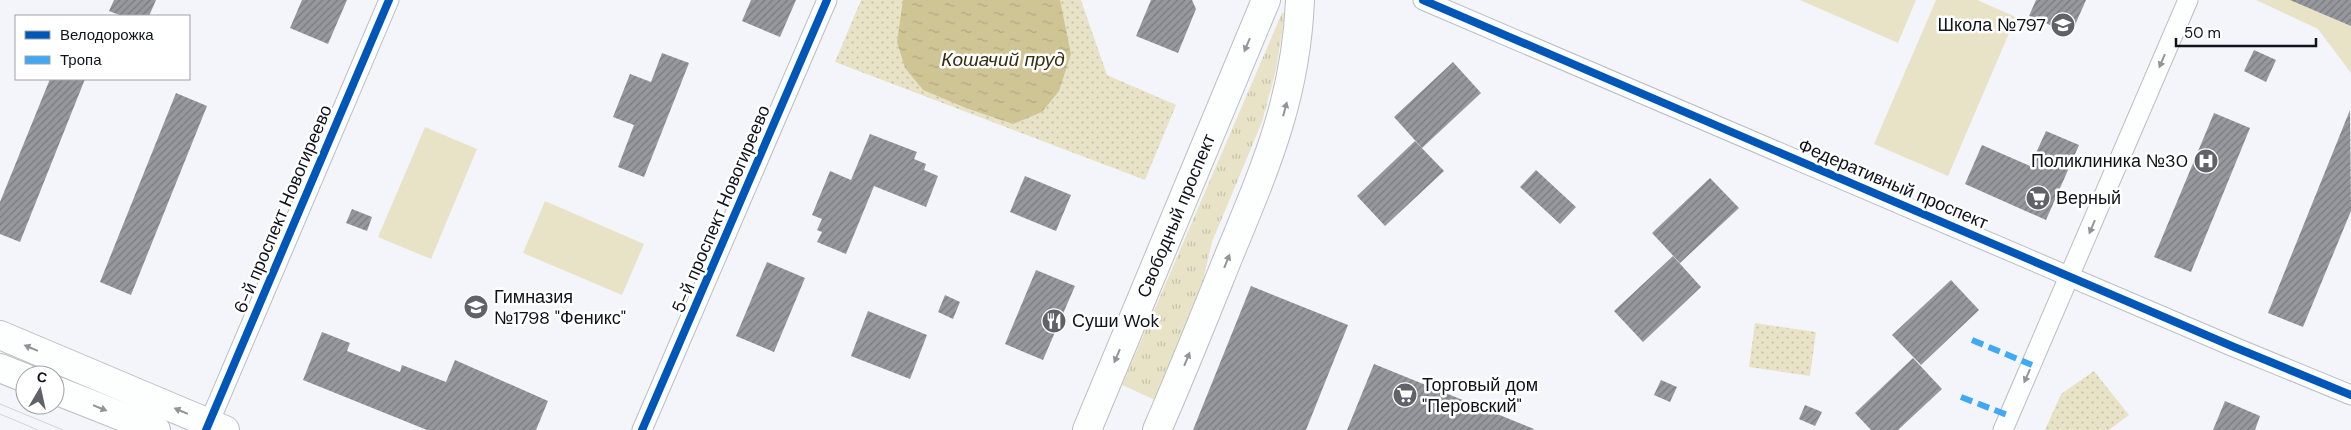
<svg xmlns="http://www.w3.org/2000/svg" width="2351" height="430" font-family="'DM Sans',sans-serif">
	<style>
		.grass { fill: url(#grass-tufts) }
		.park { fill: url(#park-dots) }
		.pitch { fill: #e8e3c7 }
		.water { fill: url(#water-ripples) }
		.building { fill: url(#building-hatch) }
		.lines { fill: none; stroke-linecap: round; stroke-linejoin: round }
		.street-casing { stroke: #babdc3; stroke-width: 21 }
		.secondary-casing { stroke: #babdc3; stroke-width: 30 }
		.street { stroke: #fdfefe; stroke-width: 19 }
		.secondary { stroke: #fdfefe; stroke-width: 28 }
		.tram { stroke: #d2d3d5; stroke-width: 1 }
		.quiet { stroke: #3fa9f5; stroke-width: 6; stroke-dasharray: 12 6; stroke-linecap: butt }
		.cycleway-casing { stroke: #fff; stroke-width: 11 }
		.cycleway { stroke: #0057b8; stroke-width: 8 }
		.oneway { fill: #929498 }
		.labels { text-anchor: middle; stroke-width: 5; stroke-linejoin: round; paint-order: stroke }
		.poi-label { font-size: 18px; fill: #10131b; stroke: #fff; text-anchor: start }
		.street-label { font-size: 18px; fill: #10131b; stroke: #fff }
		.water-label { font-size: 19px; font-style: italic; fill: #362f0e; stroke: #fff }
	</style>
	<defs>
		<pattern id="grass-tufts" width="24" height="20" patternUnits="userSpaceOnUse" patternTransform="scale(1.25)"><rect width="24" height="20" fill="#e8e3c7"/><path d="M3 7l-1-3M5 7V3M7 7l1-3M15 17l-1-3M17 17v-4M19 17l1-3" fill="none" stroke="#c6c2aa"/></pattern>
		<pattern id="park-dots" width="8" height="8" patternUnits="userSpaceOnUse" patternTransform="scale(1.25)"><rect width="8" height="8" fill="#e8e3c7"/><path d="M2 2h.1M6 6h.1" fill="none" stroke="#c6c2aa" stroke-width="1.8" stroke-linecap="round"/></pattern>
		<pattern id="water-ripples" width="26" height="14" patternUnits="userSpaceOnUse" patternTransform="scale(1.25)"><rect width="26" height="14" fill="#cfc594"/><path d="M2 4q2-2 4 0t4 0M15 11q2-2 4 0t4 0" fill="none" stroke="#b1a87f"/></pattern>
		<pattern id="building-hatch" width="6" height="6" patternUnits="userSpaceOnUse" patternTransform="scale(1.25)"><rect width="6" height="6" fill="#96989e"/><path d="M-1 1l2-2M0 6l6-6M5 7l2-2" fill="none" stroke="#797b80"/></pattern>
	</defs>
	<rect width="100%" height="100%" fill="#f3f5fa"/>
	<!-- grass -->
	<path class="grass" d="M1282 13H1285L1276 70 1262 122 1212 242 1199 298 1155 400 1122 385Z"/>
	<!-- park -->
	<path class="park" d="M861 0H1081L1107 75 1176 105 1145 180 835 62Z
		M1755 323 1816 332 1810 376 1749 367Z
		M2094 371 2129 415 2109 430H2045L2061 394Z"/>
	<!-- pitch -->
	<path class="pitch" d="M1800 0H1916L1898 43Z
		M1936 0H1977L2016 17 1948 176 1874 144Z
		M2256 0H2351V73L2318 29Z
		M425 127 477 149 431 259 378 237Z
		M545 201 644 244 622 295 523 253Z"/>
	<!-- water -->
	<path class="water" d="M903 0H1060L1071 54 1059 91 1042 112 1013 124 966 108 923 90 905 68 897 42Z"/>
	<!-- building -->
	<path class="building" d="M114 0H156L149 16H122L109 11Z
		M302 0H347L328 44 290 28Z
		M751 0H796L780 37 742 21Z
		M1151 0H1192L1196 9 1178 53 1136 36Z
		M2036 0H2086L2071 34 2029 16Z
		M2290 0H2351V26Z
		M2254 50 2276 60 2266 82 2244 71Z
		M662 53 689 63 644 177 618 167 634 125 613 117 630 74 651 82Z
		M1453 62 1481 93 1422 148 1394 117Z
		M50 79H85L20 242 0 234V202Z
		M176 93 207 106 131 295 100 282Z
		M2350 110 2351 211 2303 327 2268 313Z
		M2214 113 2250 128 2191 272 2154 257Z
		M2046 131 2079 145 2046 220 1965 184 1982 145 2030 166Z
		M870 134 917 152 914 159 926 164 924 170 938 176 926 207 874 186 846 254 817 242 822 232 817 230 822 219 812 215 830 171 851 180Z
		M1415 141 1444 171 1385 226 1357 196Z
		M1536 170 1576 207 1560 224 1520 187Z
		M1025 176 1071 195 1056 231 1010 212Z
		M1710 178 1739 208 1680 263 1652 233Z
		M352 209 372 217 367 231 346 223Z
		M1673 256 1701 287 1643 342 1614 311Z
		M767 262 805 278 774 352 736 336Z
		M1036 270 1075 286 1043 360 1005 344Z
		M1951 280 1979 310 1921 365 1892 335Z
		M1251 286 1348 325 1306 430H1193Z
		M945 295 960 302 953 319 938 312Z
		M868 311 927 335 910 379 851 356Z
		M322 332 350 343 347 351 400 372 402 365 446 382 455 360 548 401 536 430H427L303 380Z
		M1913 358 1942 389 1898 430H1871L1855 413Z
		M1374 364 1534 429 1533 430H1347Z
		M1661 380 1677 387 1670 402 1654 395Z
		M2225 401 2260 416 2255 430H2213Z
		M1805 405 1822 412 1815 426 1799 419Z"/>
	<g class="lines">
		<defs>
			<path id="street" d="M1423 0 2234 347 2351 395
				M206 430 389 0
				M642 430 827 0
				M2003 430 2188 0"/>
			<g id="secondary">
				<path d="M0 335 225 430"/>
				<path d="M0 368 25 378"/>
				<path d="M55 390 156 430"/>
				<path id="s1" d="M1087 430 1266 0"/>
				<path d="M1157 430C1182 373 1205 315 1228 258 1265 168 1296 99 1300 0"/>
			</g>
		</defs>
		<!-- street casing -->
		<use href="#street" class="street-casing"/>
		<!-- secondary casing -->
		<use href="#secondary" class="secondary-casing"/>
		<!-- street -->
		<use href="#street" class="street"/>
		<!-- secondary -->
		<use href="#secondary" class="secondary"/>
		<!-- tram -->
		<path class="tram" d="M0 404 63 430
			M0 414 38 430"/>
		<!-- quiet -->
		<path class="quiet" d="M1972 340 2032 365
			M1961 397 2010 416"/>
		<defs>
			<path id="cycleway" d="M1423 0 2234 347 2351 395
				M206 430 389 0
				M642 430 827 0"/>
		</defs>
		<!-- cycleway casing -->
		<use href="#cycleway" class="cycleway-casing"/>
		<!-- cycleway -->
		<use href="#cycleway" class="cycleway"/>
	</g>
	<!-- one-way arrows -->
	<defs><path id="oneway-solid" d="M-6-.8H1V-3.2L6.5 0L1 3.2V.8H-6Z" transform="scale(1.25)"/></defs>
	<g class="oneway">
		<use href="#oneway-solid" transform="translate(1247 45) rotate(113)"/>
		<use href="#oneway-solid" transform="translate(2162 61) rotate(113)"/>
		<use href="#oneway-solid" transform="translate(1285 109) rotate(-75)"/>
		<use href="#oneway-solid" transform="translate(2092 227) rotate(113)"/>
		<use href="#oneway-solid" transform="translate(1227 261) rotate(-68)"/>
		<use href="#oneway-solid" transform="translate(31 348) rotate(-157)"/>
		<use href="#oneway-solid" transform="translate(1117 356) rotate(113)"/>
		<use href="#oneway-solid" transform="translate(1187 359) rotate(-68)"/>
		<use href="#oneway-solid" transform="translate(2027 376) rotate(114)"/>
		<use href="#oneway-solid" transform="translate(100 408) rotate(22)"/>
		<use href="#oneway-solid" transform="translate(181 411) rotate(-157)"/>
	</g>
	<!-- icons -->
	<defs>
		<symbol id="school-disc" viewBox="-11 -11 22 22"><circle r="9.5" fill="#5f6269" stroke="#fff"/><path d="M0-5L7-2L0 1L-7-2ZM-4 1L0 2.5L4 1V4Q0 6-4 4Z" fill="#fff"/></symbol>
		<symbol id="hospital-disc" viewBox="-11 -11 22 22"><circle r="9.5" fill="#5f6269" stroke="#fff"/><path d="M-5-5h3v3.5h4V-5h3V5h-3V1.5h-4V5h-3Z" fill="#fff"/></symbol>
		<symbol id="supermarket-disc" viewBox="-11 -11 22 22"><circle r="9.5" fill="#5f6269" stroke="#fff"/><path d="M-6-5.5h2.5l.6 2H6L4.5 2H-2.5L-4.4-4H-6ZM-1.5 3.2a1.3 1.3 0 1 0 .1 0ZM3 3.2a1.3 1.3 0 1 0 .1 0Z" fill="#fff"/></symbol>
		<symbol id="restaurant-disc" viewBox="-11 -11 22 22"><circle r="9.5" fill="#5f6269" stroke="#fff"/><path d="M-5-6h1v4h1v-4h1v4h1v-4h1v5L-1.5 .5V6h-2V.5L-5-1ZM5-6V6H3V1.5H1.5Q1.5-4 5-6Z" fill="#fff"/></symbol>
	</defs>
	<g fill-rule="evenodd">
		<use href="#school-disc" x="2049" y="11" width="28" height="28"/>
		<use href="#hospital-disc" x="2192" y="147" width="28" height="28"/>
		<use href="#supermarket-disc" x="2024" y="184" width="28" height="28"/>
		<use href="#school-disc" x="462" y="293" width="28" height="28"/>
		<use href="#restaurant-disc" x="1040" y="307" width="28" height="28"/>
		<use href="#supermarket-disc" x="1391" y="381" width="28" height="28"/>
	</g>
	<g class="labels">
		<!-- poi labels -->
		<g class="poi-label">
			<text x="2046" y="31" text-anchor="end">Школа №797</text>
			<text x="2188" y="167" text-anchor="end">Поликлиника №30</text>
			<text x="2056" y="204">Верный</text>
			<text x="494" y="303">Гимназия<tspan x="494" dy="21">№1798 "Феникс"</tspan></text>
			<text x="1072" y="327">Суши Wok</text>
			<text x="1422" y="391">Торговый дом<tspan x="1422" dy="21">"Перовский"</tspan></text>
		</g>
		<!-- street labels -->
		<g class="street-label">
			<text transform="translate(1893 184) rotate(23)" y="6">Федеративный проспект</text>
			<text transform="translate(283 209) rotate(-67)" y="6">6-й проспект Новогиреево</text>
			<text transform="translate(721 209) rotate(-67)" y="6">5-й проспект Новогиреево</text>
			<text dy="6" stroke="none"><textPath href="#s1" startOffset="232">Свободный проспект</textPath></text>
		</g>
		<!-- water labels -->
		<g class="water-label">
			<text x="1003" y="66">Кошачий пруд</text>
		</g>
	</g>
	<!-- legend -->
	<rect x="15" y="15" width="175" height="65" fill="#ffffff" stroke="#9fa1a4"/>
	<rect x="25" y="31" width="25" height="8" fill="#0057b8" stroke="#9fa1a4"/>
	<text x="60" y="40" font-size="15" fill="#10131b">Велодорожка</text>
	<rect x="25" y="56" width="25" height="8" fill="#3fa9f5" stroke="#9fa1a4"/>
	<text x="60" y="65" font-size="15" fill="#10131b">Тропа</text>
	<!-- north arrow -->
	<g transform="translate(40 390) rotate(9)"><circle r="24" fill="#ffffff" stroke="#9fa1a4"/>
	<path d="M0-4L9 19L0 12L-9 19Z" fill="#5f6269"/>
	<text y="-8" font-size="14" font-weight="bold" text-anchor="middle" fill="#10131b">С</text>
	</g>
	<!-- scale -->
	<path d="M2176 38v8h140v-8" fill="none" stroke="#10131b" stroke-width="2.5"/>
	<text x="2184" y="38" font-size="15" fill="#10131b" stroke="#ffffff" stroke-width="4" paint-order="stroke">50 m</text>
</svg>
